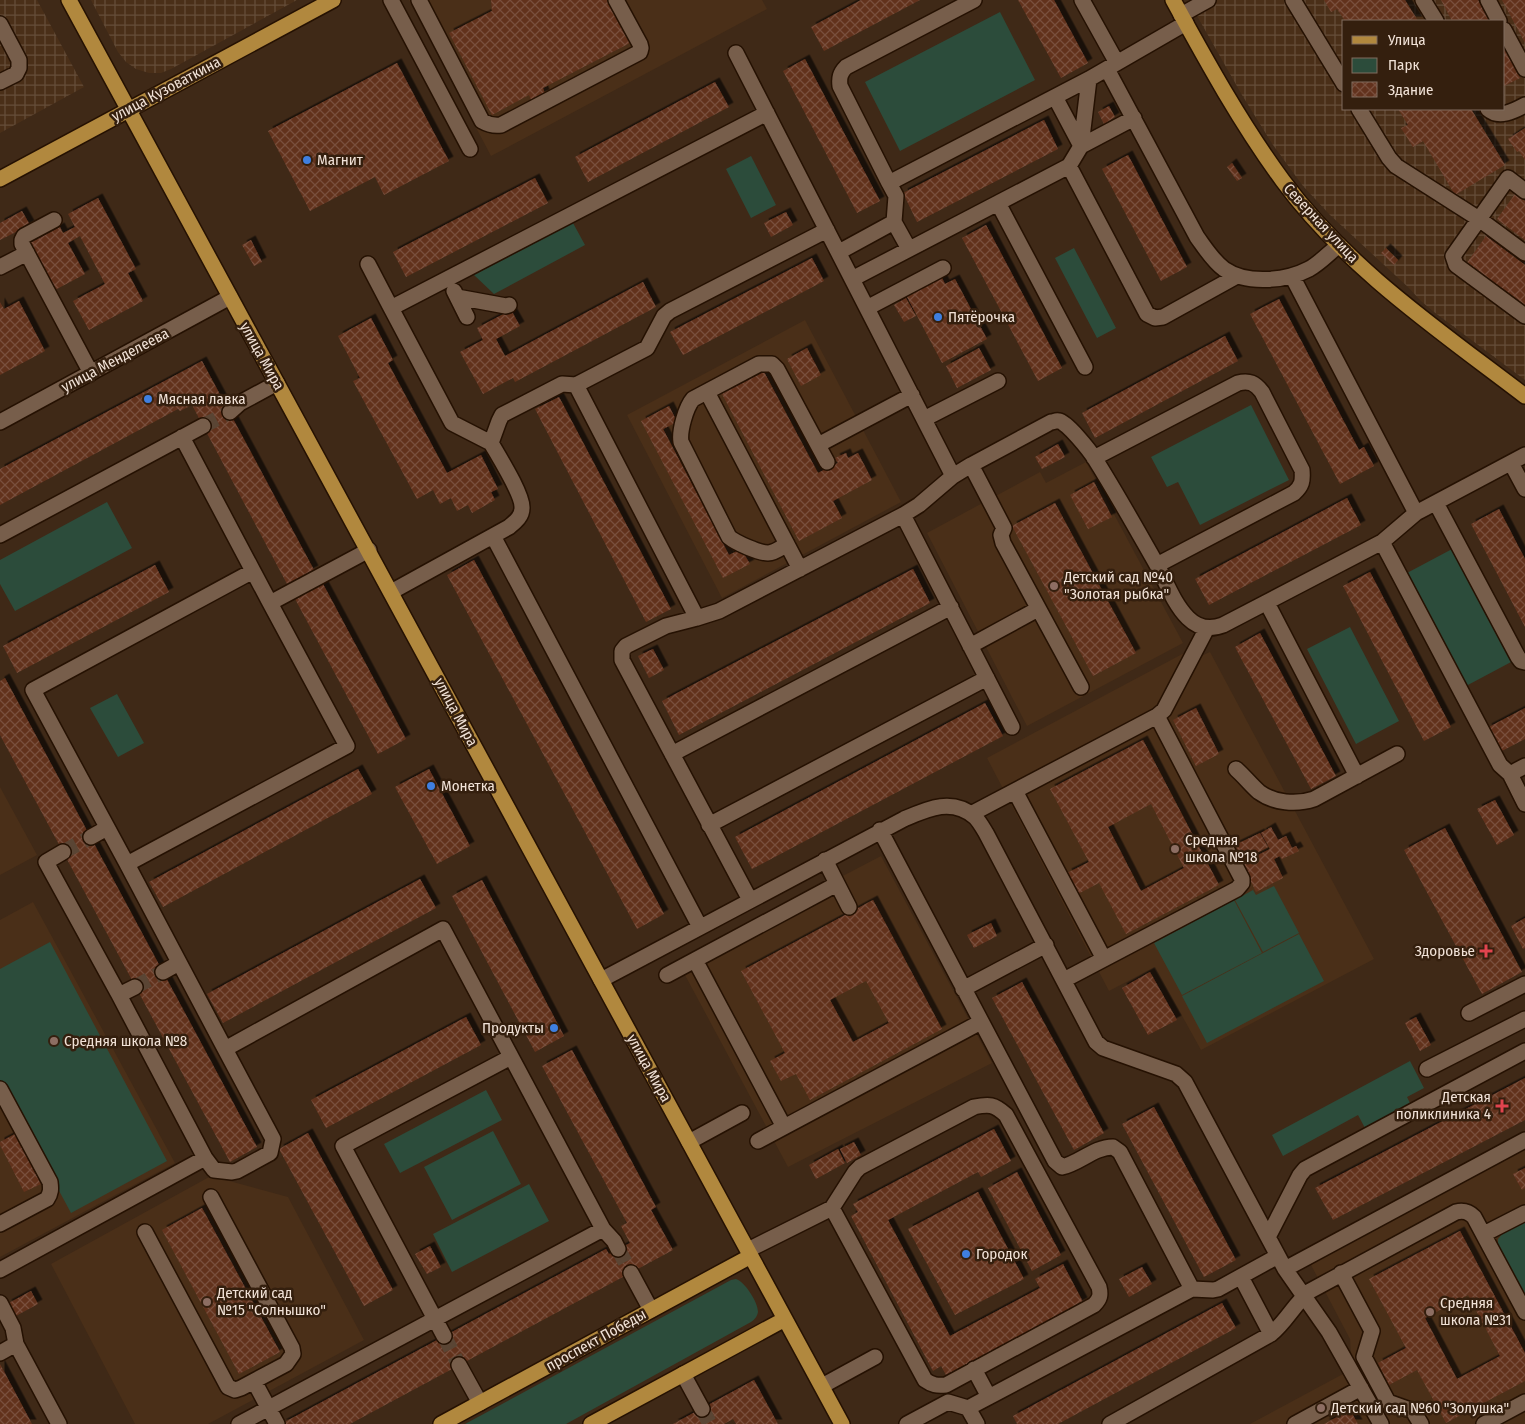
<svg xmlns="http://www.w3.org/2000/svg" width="1525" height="1424" font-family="'Fira Sans Condensed',sans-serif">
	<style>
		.built { fill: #4a2f18 }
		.industrial { fill: url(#industrial-grid); fill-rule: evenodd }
		.park { fill: #2c4c3b }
		.building { fill: url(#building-cross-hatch); fill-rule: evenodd; filter: url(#shadow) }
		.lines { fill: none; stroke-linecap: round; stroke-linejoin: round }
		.minor-tunnel { stroke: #5a4534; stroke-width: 15; stroke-dasharray: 15 8; stroke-linecap: butt }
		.minor-casing { stroke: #251102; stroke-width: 18 }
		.major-casing { stroke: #251102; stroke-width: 18 }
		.minor { stroke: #775e4b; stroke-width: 15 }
		.major { stroke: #b1883e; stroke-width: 15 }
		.shop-dot { fill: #3f7fe0; stroke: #341f0e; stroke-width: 2 }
		.education-dot { fill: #8d6e63; stroke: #341f0e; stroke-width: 2 }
		.health-dot { fill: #e0444e; stroke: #341f0e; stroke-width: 2 }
		.labels { text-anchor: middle; stroke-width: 5; stroke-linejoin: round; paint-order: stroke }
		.street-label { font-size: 15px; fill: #f1e2d7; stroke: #341f0e }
		.poi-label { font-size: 15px; fill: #f1e2d7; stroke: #341f0e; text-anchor: start }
	</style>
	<defs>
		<pattern id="industrial-grid" width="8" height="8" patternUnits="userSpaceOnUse" patternTransform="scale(1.25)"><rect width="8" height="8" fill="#4a2f18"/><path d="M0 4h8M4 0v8" fill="none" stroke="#654d39"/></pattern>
		<pattern id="building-cross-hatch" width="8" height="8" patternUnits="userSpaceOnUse" patternTransform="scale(1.25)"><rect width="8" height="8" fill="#62321d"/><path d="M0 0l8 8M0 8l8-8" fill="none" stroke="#794f3d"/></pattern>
		<filter id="shadow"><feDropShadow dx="4.5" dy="-4.5" stdDeviation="0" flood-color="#0009"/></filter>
	</defs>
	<rect width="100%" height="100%" fill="#3f2917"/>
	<!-- built -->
	<path class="built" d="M409 0H762L767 9 491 156Z
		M805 320 901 502 722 598 627 415Z
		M1086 462 1183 643 1027 726 927 533 1040 472 1046 483Z
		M1188 651 1199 657 1210 652 1374 959 1201 1050 1155 967 1109 991 987 758Z
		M0 787 37 855 0 875Z
		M881 856 992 1063 788 1167 678 962Z
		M33 902 175 1163 0 1257V920Z
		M1525 1149V1424H1390L1388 1422 1351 1355 1350 1339 1310 1263Z
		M211 1176 288 1197 364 1340 208 1424H135L51 1264Z
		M1343 1374 1372 1424H1250Z"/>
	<!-- industrial -->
	<path class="industrial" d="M0 0H37L84 87 0 133Z
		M91 0H297L171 69 161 73H149L136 69 126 62 118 52Z
		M1188 0H1525V380L1434 312 1421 301 1408 287 1330 215 1303 186 1273 145 1242 95ZM1344 21H1504V109H1344Z"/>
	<!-- park -->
	<path class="park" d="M1000 12 1035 80 900 151 865 82Z
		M751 156 776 205 751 218 726 169Z
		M573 223 585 245 494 294 474 275Z
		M1074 248 1116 328 1097 338 1055 258Z
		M1251 405 1289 480 1200 525 1178 482 1167 487 1151 457Z
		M107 502 132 548 15 611 0 584V560Z
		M1454 548 1513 661 1466 686 1407 573Z
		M1350 627 1399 721 1356 744 1307 649Z
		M117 694 144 743 118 757 90 708Z
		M1274 886 1299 933 1263 952 1235 900 1253 890 1256 895Z
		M1234 900 1262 953 1182 995 1154 943Z
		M1299 934 1324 981 1207 1043 1182 996Z
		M50 942 167 1161 71 1213 0 1081V969Z
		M1410 1061 1424 1088 1407 1097 1410 1103 1365 1128 1358 1115 1283 1156 1272 1135Z
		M486 1090 502 1120 400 1173 384 1144Z
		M493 1131 521 1184 452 1220 424 1167Z
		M529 1184 549 1221 452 1272 433 1234Z
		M1525 1222V1297L1498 1248V1239L1503 1233Z
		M736 1279C745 1282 758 1302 758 1312 757 1317 755 1319 751 1322L566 1424H465L731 1280Z"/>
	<!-- building -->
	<path class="building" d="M491 0H608L630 43 543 88 545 94 531 100 529 95 492 115 449 33 492 11Z
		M861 0H920L824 51 811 27Z
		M1018 0H1054L1088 63 1061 78Z
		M1324 0H1405L1418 21H1345L1337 9 1331 12Z
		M1441 0H1478L1489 21H1452Z
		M1502 0H1525V43Z
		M1504 48 1520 78 1504 86Z
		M805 59 880 201 857 213 783 71Z
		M397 63 449 161 384 195 375 177 310 211 268 131Z
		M715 82 729 107 588 182 575 157Z
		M1109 106 1115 117 1104 124 1098 112Z
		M1398 109H1471L1505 165 1455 195 1423 141 1413 147 1401 128 1408 125Z
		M1044 120 1058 149 917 222 903 193Z
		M1525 128V160L1519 151 1517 152 1508 139Z
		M1128 155 1187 267 1161 281 1102 169Z
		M1232 163 1242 178 1237 181 1227 167Z
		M535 178 548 203 406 277 393 252Z
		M1515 194 1525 201V240L1497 219Z
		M98 198 136 269 128 273 143 301 89 330 73 301 105 284 80 236 68 243 85 274 55 290 30 243 60 227 63 233 75 227 68 214Z
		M22 211 30 225 0 240V223Z
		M786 212 793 225 771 237 764 223Z
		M986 225 1062 368 1038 381 962 238Z
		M1486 236 1525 265V308L1466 264Z
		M251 240 262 262 254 266 242 245Z
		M1386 248 1398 260 1394 265 1381 253Z
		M812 258 824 281 683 355 670 332Z
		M941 276 945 284 955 279 987 339 942 363 906 295Z
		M643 282 656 307 515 382 513 378 483 394 460 352 483 340 477 328 511 310 520 326 496 339 505 356Z
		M906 298 916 316 904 322 894 305Z
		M1279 299 1359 450 1364 447 1374 466 1340 484 1250 314Z
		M19 301 45 351 0 375V302L4 309Z
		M371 318 393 360 388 363 447 473 481 455 498 489 491 492 495 500 472 513 468 505 457 511 451 498 440 504 433 490 417 499 353 381 360 378 338 336Z
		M1225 336 1238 361 1095 438 1082 413Z
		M807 348 821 375 801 386 787 359Z
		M979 348 991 370 957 388 946 366Z
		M202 361 314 570 287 584 192 405 180 411 178 409 0 505V469Z
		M764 372 818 473 838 463 835 458 846 453 848 458 858 453 872 480 833 501 842 518 799 541 722 394Z
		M559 397 671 609 646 622 535 409Z
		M669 406 677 422 663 429 729 555 741 549 750 564 723 578 641 421Z
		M1058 444 1065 457 1042 469 1035 457Z
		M1094 482 1112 517 1088 529 1070 495Z
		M1347 498 1361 525 1209 605 1195 579Z
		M1055 503 1136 653 1093 676 1012 526Z
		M1499 509 1525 559V627L1471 524Z
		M474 560 664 914 637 929 447 575Z
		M155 565 169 592 17 673 3 646Z
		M913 569 930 603 679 735 662 701Z
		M1370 572 1451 727 1424 741 1343 586Z
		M322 582 406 739 378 754 294 597Z
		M1260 633 1336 776 1311 789 1235 647Z
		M653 649 664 670 649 678 638 656Z
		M5 678 257 1147 230 1162 0 735V681Z
		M985 703 1003 736 752 869 735 837Z
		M1196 708 1219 754 1196 766 1173 720Z
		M1525 708V739L1500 752 1487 728Z
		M1143 740 1219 885 1126 934 1099 883 1078 894 1067 873 1089 862 1050 789ZM1151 804 1184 868 1141 891 1108 827Z
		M358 769 372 794 163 907 149 882Z
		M429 769 470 846 437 864 395 787Z
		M1495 800 1514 835 1497 845 1477 809Z
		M1271 827 1278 840 1286 836 1292 848 1296 846 1299 851 1282 859 1280 856 1274 859 1283 878 1256 892 1242 863 1270 849 1261 833Z
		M1445 828 1522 972 1482 994 1404 850Z
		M1260 833 1268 847 1243 860 1235 845Z
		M420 879 436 908 223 1023 207 994Z
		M482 880 564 1036 535 1052 452 896Z
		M873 900 942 1029 810 1100 796 1074 781 1081 770 1061 785 1053 741 971ZM866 981 889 1023 853 1042 830 1000Z
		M1525 918V948L1523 949 1511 926Z
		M991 923 997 936 974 948 967 935Z
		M1150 972 1177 1020 1148 1035 1122 988Z
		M1022 982 1104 1133 1074 1150 992 998Z
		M466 1017 481 1045 326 1128 311 1100Z
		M1416 1017 1431 1045 1420 1051 1405 1023Z
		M572 1050 656 1207 651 1210 673 1250 350 1424H281L606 1249 609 1254 630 1243 621 1226 627 1223 542 1066Z
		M1525 1078V1120L1333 1220 1315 1188Z
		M1154 1107 1236 1260 1204 1277 1122 1124Z
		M994 1129 1011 1161 981 1177 978 1172 888 1220 950 1336 1040 1288 1035 1279 1063 1264 1083 1302 946 1375 941 1366 933 1371 851 1216 858 1212 853 1204Z
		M308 1133 393 1290 364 1306 279 1149Z
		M15 1134 41 1184 24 1192 0 1145V1142Z
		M854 1142 861 1155 847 1163 840 1149Z
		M838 1149 845 1163 816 1179 809 1165Z
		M1525 1168V1188L1522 1190 1513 1174Z
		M1017 1172 1061 1255 1032 1271 988 1188Z
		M978 1192 1024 1279 955 1315 908 1229Z
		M202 1208 280 1352 239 1374 162 1230Z
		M1460 1231 1525 1353V1381L1446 1423 1417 1370 1389 1385 1378 1363 1406 1348 1369 1279ZM1468 1295 1500 1356 1457 1379 1425 1318Z
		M430 1246 441 1267 427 1274 415 1254Z
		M1142 1267 1152 1284 1129 1297 1119 1279Z
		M31 1291 38 1304 14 1317 7 1304Z
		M1222 1303 1236 1328 1058 1424H1017L1013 1416Z
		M0 1364 32 1424H0Z
		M754 1380 778 1424H736L733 1419 724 1424H673Z
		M1350 1410 1358 1424H1324Z"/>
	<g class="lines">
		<!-- minor-tunnel -->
		<path class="minor-tunnel" d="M203 426 230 412
			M63 852 91 837
			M135 987 163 972
			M618 1249 631 1273
			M444 1336 459 1365
			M702 1409 710 1424"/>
		<defs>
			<path id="minor" d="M391 0 470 149
				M419 0 482 121C489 125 494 126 501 125L640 52 641 48 640 44 616 0
				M1082 0 1117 63
				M1293 0 1344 84
				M1423 0 1436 21
				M1488 0 1499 21
				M1181 15 1208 0
				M0 24 19 60V68L16 74 0 82
				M1504 30 1525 69
				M736 53 953 476
				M1107 69 1197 237C1205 248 1213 261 1224 269 1247 285 1286 281 1309 269 1320 263 1329 253 1339 245
				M1055 97 1081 146 1134 118
				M1359 109 1389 158 1396 166 1479 219 1525 253
				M1488 109C1499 119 1514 111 1525 105
				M1069 166 1147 314 1155 318 1163 317 1237 276
				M889 183 840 86C839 78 840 73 846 67L974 0
				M1525 191 1508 178 1453 256 1456 265 1525 316
				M998 203 1085 367
				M54 220 24 236 22 240V244L91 373
				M894 222 909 249
				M839 252 894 222 896 196 889 183 1089 79 1186 23
				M368 264 391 308
				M0 267 27 253
				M1292 276 1416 513
				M852 279 1069 166 1081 146 1089 79
				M454 291 467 317
				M457 297 506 306 509 305
				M867 308 943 268
				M576 385 697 618
				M707 392 800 569
				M230 412 240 403 277 383
				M924 419 998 381
				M0 422 230 297
				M182 437 253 571
				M491 443 452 423 391 308 767 113
				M818 445 912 395
				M1094 458 1238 383C1249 380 1255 383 1262 392L1302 470C1303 481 1302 486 1294 493L1157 565
				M1511 463 1525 489
				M971 465 1004 528 1001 535 1003 543 1081 687
				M1436 503 1518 657 1521 661 1525 662
				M903 515 1012 727
				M0 535 203 426
				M493 536 700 927
				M1382 542 1500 765 1510 774 1525 804
				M787 544C782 547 775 553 768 553 759 553 736 543 729 537L681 442C679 431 686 407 693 399L759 364H772L777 369 827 462
				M391 592 509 527C515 522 522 517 522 508 523 495 499 457 491 443L499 421 502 415 562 384 576 385 647 348 664 316 670 311 827 230
				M270 603 253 571 33 690 127 864 347 746 270 603 369 550
				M1267 603 1357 776
				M970 646 1038 609
				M672 754 951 607
				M1236 769C1244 776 1251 785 1259 792 1274 803 1296 805 1314 799L1397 754
				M1510 774 1525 766
				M1015 791 1104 959
				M971 814 1157 716
				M709 825 987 678
				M880 830 1055 1161 1062 1167C1080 1163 1094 1147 1113 1147L1120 1152 1192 1289
				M91 837 107 828
				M63 852 46 862 119 995 205 1158
				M825 860 849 907
				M127 864 225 1049 443 929 603 1229 239 1424
				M750 900 622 660V651L626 646 666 626 697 618 719 611 903 515 919 505 953 476 971 465 1051 422C1054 422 1056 420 1059 421 1067 422 1090 451 1095 459 1117 494 1137 530 1157 565 1166 582 1174 604 1188 618 1198 628 1210 630 1223 625L1382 542 1416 513 1525 455
				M695 960 784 1127
				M163 972 179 963
				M667 975 837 884
				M601 980 904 819C927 809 952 797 975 817 979 821 983 828 986 833L1096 1042 1103 1048 1176 1074 1185 1082 1285 1269 1329 1332 1381 1424
				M1064 980 1237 889 1242 883V879L1157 716 1164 710 1207 628
				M963 989 1046 945
				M119 995 135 987
				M1469 1013 1525 984
				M1427 1069 1525 1019
				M0 1089 50 1182C51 1189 51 1193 47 1199L0 1224
				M758 1141 981 1022
				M689 1142 742 1113
				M603 1229 614 1241 618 1249
				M145 1232 228 1387 235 1390 241 1388 254 1381 286 1364 293 1354 292 1348 211 1197
				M1484 1234 1525 1213
				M1268 1237 1300 1175 1305 1169 1525 1051
				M748 1250 832 1208 855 1172 860 1167 974 1107C989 1104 994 1104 1006 1115L1099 1287C1101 1295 1100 1299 1094 1305L946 1385C937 1386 932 1385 925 1380L832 1208
				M1285 1269 1525 1140
				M0 1270 205 1158 214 1170 232 1172 237 1171 270 1153 273 1139 225 1049
				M631 1273 651 1310
				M1341 1273 1372 1331 1364 1357 1388 1402 1413 1411 1421 1424
				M1241 1277 1271 1334
				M0 1303 13 1328 16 1344 59 1424
				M444 1336 343 1146 511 1057
				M0 1353 16 1344
				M459 1365 480 1403
				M974 1369 989 1397
				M683 1374 702 1409
				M254 1381 277 1424
				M822 1386 875 1357
				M968 1408 977 1424
				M907 1424 948 1402 968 1408 1192 1289 1213 1290 1218 1289 1278 1256
				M1110 1424 1271 1334C1286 1322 1295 1303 1310 1291L1456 1212C1464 1210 1469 1212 1474 1217L1525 1312
				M1295 1424 1361 1388
				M1484 1424 1525 1402"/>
			<path id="major" d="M69 0 842 1424
				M1173 0C1207 62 1241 124 1283 181 1347 268 1440 331 1525 396
				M0 179 333 0
				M441 1424 751 1256
				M591 1424 785 1319"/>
		</defs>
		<!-- minor casing -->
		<use href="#minor" class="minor-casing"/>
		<!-- major casing -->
		<use href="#major" class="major-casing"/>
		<!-- minor -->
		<use href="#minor" class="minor"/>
		<!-- major -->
		<use href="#major" class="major"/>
	</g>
	<!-- markers -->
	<g class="shop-dot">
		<circle cx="307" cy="160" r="5"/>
		<circle cx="938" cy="317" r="5"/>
		<circle cx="148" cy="399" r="5"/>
		<circle cx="431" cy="786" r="5"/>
		<circle cx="554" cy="1028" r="5"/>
		<circle cx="966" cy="1254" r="5"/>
	</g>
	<g class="education-dot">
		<circle cx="1054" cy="586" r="5"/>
		<circle cx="1175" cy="849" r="5"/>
		<circle cx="54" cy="1041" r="5"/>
		<circle cx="207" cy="1302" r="5"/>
		<circle cx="1430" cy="1312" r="5"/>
		<circle cx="1321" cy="1408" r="5"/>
	</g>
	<g class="health-dot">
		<path d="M1483.5 943.5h5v5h5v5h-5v5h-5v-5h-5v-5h5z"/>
		<path d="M1499.5 1098.5h5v5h5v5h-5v5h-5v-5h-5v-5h5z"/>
	</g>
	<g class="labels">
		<!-- street labels -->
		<g class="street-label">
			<text transform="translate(166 89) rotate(-28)" y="5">улица Кузоваткина</text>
			<text transform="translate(1321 223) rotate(47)" y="5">Северная улица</text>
			<text transform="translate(262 356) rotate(61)" y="5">улица Мира</text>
			<text transform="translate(115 360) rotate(-28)" y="5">улица Менделеева</text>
			<text transform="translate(456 712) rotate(62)" y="5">улица Мира</text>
			<text transform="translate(649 1068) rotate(61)" y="5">улица Мира</text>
			<text transform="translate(596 1340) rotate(-29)" y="5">проспект Победы</text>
		</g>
		<!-- poi labels -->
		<g class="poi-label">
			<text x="317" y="165">Магнит</text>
			<text x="948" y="322">Пятёрочка</text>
			<text x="158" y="404">Мясная лавка</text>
			<text x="1064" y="582">Детский сад №40<tspan x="1064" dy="17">"Золотая рыбка"</tspan></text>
			<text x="441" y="791">Монетка</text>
			<text x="1185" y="845">Средняя<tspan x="1185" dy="17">школа №18</tspan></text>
			<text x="1475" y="956" text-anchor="end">Здоровье</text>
			<text x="544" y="1033" text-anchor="end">Продукты</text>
			<text x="64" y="1046">Средняя школа №8</text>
			<text x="1491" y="1102" text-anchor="end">Детская<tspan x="1491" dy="17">поликлиника 4</tspan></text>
			<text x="976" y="1259">Городок</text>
			<text x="217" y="1298">Детский сад<tspan x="217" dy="17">№15 "Солнышко"</tspan></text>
			<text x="1440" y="1308">Средняя<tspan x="1440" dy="17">школа №31</tspan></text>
			<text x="1331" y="1413">Детский сад №60 "Золушка"</text>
		</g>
	</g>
	<!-- legend -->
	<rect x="1342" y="20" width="162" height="90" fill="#341f0e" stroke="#806d5e"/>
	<rect x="1352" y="36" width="25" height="8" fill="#b1883e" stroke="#806d5e"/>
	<text x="1388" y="45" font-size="15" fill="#f1e2d7">Улица</text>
	<rect x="1352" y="58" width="25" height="15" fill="#2c4c3b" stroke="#806d5e"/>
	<text x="1388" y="70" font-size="15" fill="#f1e2d7">Парк</text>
	<rect x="1352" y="82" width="25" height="15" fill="url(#building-cross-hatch)" stroke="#806d5e"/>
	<text x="1388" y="95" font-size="15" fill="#f1e2d7">Здание</text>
</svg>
